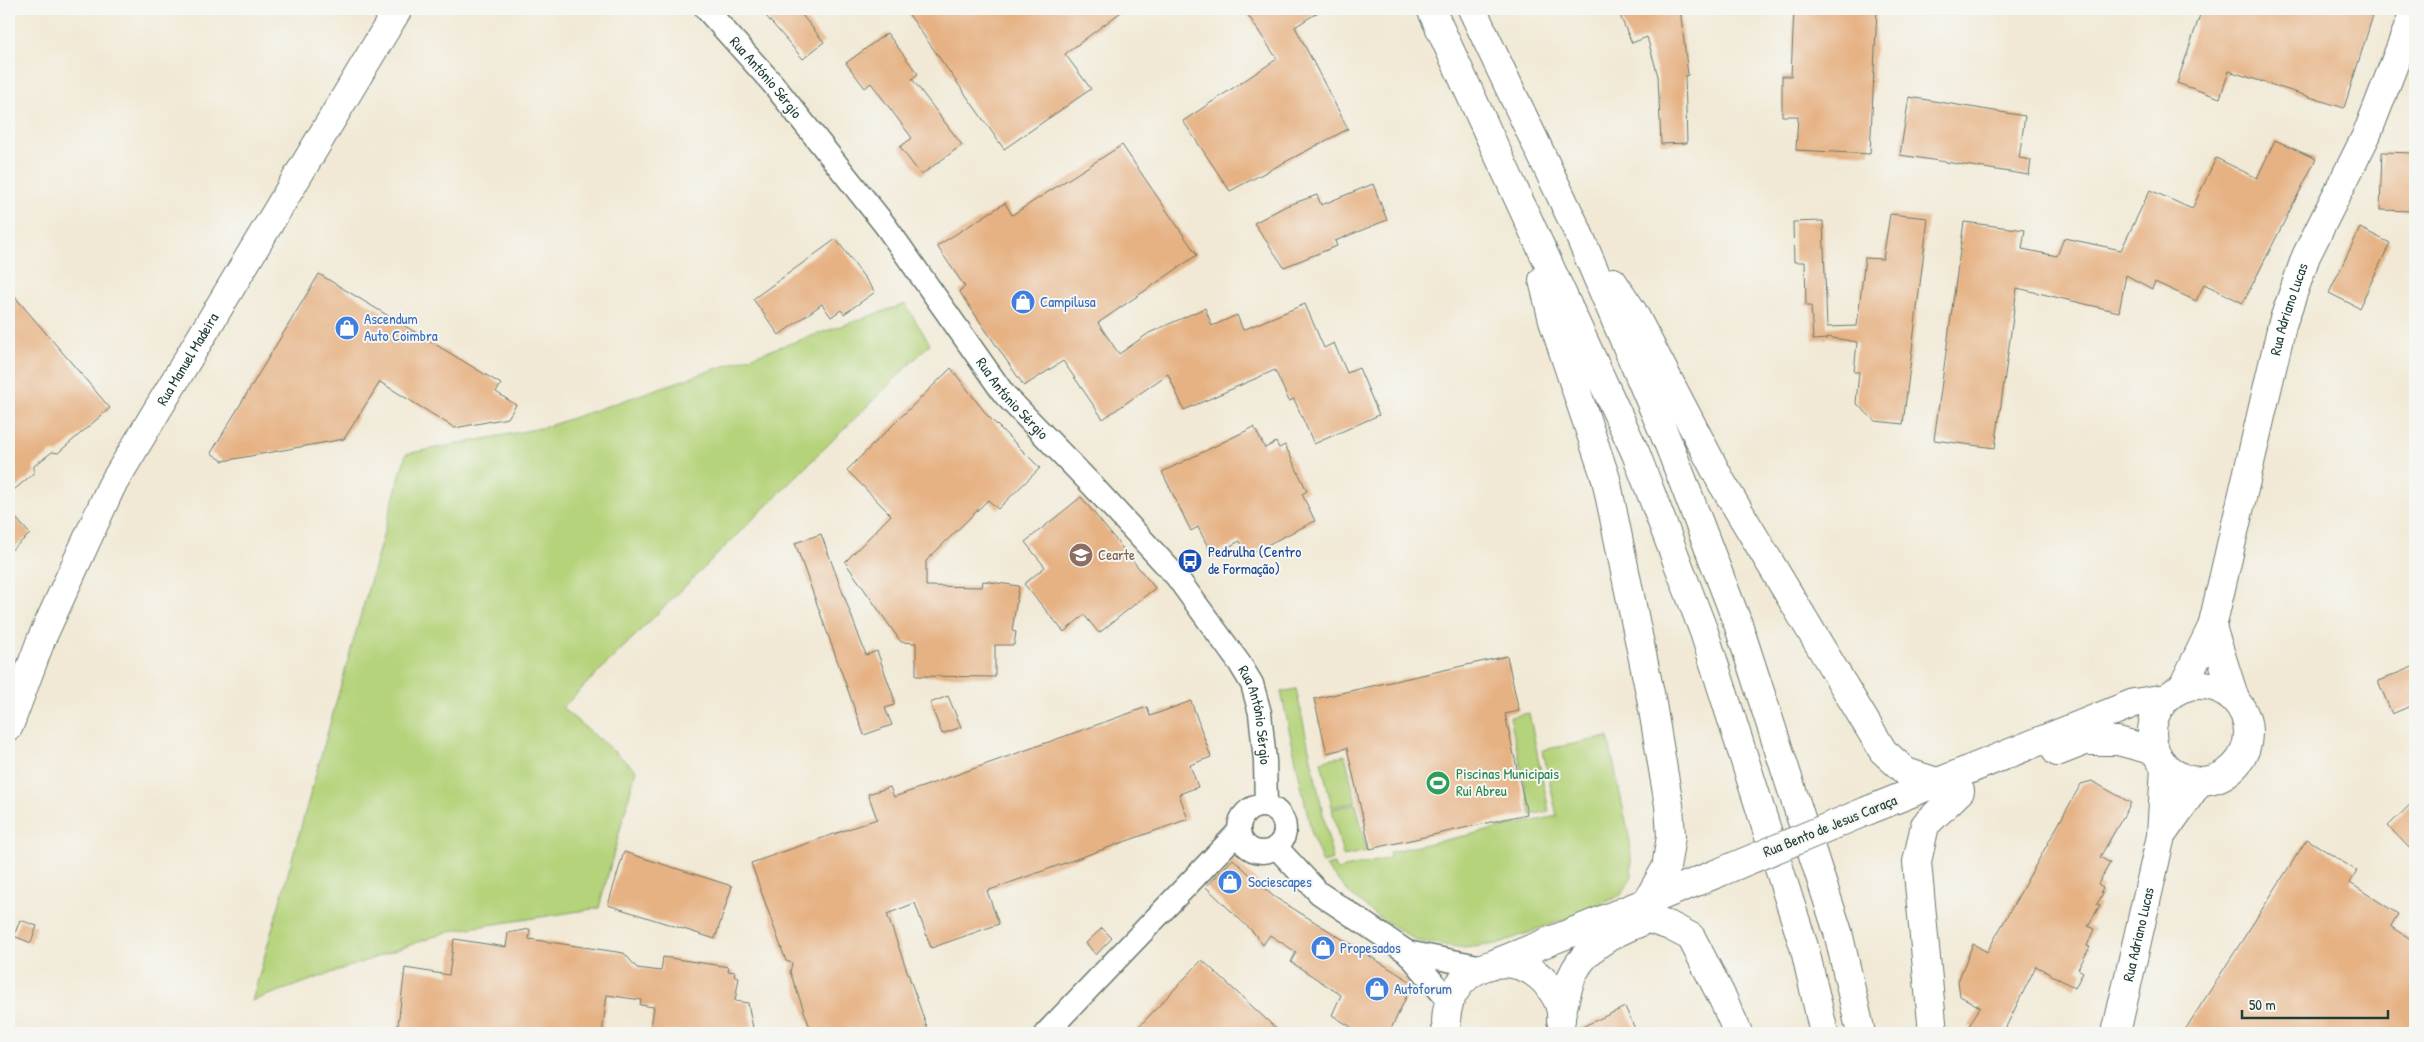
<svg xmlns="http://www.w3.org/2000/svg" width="2424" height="1042" font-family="'Patrick Hand',sans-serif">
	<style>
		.green { fill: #b5d37a; stroke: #6a8857 }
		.building { fill: #e6b284 }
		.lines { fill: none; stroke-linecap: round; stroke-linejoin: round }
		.minor-casing { stroke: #68796c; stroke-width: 25 }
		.tertiary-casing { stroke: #68796c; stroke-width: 30 }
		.secondary-casing { stroke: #68796c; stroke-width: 30 }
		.primary-casing { stroke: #68796c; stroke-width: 30 }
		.trunk-casing { stroke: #68796c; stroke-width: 30 }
		.minor { stroke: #fff; stroke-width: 22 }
		.tertiary { stroke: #fff; stroke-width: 28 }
		.secondary { stroke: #fff; stroke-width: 28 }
		.primary { stroke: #fff; stroke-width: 28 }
		.trunk { stroke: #fff; stroke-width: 28 }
		.secondary-bridge-casing { stroke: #68796c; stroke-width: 30; stroke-linecap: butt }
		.secondary-bridge { stroke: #fff; stroke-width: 28 }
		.labels { text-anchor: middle; stroke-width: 4; stroke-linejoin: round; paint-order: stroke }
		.street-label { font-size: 15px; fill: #1f3d34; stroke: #f6f6f2 }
		.shop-label { font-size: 15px; fill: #366cbe; stroke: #f6f6f2; text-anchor: start }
		.transit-label { font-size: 15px; fill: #164399; stroke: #f6f6f2; text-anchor: start }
		.education-label { font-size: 15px; fill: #785e54; stroke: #f6f6f2; text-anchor: start }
		.leisure-label { font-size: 15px; fill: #27864d; stroke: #f6f6f2; text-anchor: start }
	</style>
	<rect width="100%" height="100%" fill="#f6f6f2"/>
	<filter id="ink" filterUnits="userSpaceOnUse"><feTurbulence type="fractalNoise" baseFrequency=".02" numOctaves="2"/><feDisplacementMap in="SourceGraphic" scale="10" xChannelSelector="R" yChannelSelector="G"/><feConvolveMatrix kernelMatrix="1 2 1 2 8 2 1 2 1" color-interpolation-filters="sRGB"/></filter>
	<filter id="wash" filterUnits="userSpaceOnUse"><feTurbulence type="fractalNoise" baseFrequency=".0096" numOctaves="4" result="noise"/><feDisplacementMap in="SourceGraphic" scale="20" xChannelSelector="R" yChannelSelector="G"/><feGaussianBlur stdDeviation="1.12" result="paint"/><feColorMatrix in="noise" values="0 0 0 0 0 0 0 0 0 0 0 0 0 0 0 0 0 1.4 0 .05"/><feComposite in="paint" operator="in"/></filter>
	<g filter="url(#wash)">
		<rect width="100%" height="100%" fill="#f1e9d5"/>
		<!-- green -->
		<path class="green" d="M905 304 930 344 562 708 636 770 599 908 450 931 252 1001 406 454 546 427Z
			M1296 689 1333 860 1323 863 1312 835 1281 692Z
			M1529 713 1549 811 1531 815 1510 717Z
			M1608 737 1630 841 1632 877 1621 895 1580 914 1497 944 1464 948 1417 941 1376 915 1351 895 1325 866 1334 864 1336 870 1390 858 1389 852 1557 816 1543 750Z
			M1345 755 1356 802 1332 807 1321 761Z
			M1356 804 1367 851 1343 856 1332 809Z"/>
		<g id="blocks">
			<!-- building -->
			<path class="building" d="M760 9H797L824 42 803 59Z
				M905 9H1125L1065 54 1091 89 1004 149Z
				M1244 9H1323L1295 27 1348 129 1230 191 1183 121 1277 59Z
				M1617 9H1680L1688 75 1685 76 1687 143 1661 144 1658 76 1647 37 1632 43Z
				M1794 9H1877L1870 154 1796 150 1798 116H1782V76H1791Z
				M2202 9H2375L2344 108 2229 71 2220 98 2177 83Z
				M887 33 918 74 912 79 962 145 921 175 900 147 912 138 871 83 865 88 846 63Z
				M1909 97 2025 116 2019 158 2031 160 2029 175 1900 155Z
				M2275 140 2316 159 2243 303 2204 284 2196 301 2155 282 2152 289 2126 275 2119 312 2017 288 1995 448 1934 440 1964 222 2025 230 2022 249 2057 256 2064 238 2121 250 2150 190 2192 209 2216 158 2257 178Z
				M1122 145 1197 255 1098 323 1119 354 1149 333 1205 308 1212 326 1237 315 1243 330 1305 304 1324 348 1334 343 1347 373 1359 368 1379 415 1314 444 1294 399 1289 401 1275 370 1184 410 1168 374 1103 419 1063 361 1024 386 959 291 965 287 937 246 1005 203 1012 215Z
				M2382 152 2415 153V211L2380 210Z
				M1373 184 1387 220 1335 241 1337 246 1284 267 1254 223 1286 206 1317 195 1321 205Z
				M1890 214 1928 218 1903 424 1875 421 1856 403 1859 372H1854L1857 342 1827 337V339L1813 340 1811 306H1806L1805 262H1794L1793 222 1823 221 1827 327 1857 326 1865 258 1883 259Z
				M2360 228 2390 243 2359 308 2329 293Z
				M836 239 875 292 844 314 841 310 831 317 822 304 779 335 753 299Z
				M319 274 501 384 496 392 516 405 508 418 455 428 380 382 344 439 223 461 211 453Z
				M9 290 110 408 58 453 52 452 34 466V473L9 494Z
				M951 368 987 415 1040 468 998 509 988 500 926 561V586L982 587 983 581 1019 586 1012 631 1016 632 1014 645H995V677L916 676V643L901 642 845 562 891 515 847 470Z
				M1254 427 1265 448 1276 442 1279 448 1285 445 1307 491 1302 494 1315 521 1247 555 1240 541 1212 555 1198 527 1191 531 1162 472Z
				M1081 497 1155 588 1099 633 1084 615 1064 632 1024 584 1045 567 1025 542Z
				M9 510 30 534 9 552Z
				M821 534 866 655 877 651 894 698V705L885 708 892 725 864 735 795 543Z
				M1507 656 1519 711 1505 714 1527 814 1370 849 1347 748 1327 753 1314 699Z
				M2415 666V704L2392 714 2378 681Z
				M948 696 961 727 942 734 930 703Z
				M1191 701 1211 757 1190 765 1198 787 1179 794 1188 819 987 891 999 924 931 948 915 903 887 914 929 1033H812L790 972 792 963 786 961 751 863 877 819 868 794 890 787 894 797 1147 707 1150 716Z
				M2092 781 2131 803 2100 857 2110 863 2098 884 2103 887 2101 892 2103 893 2097 904 2100 905 2088 926 2094 929 2087 946 2090 947 2078 969 2083 972 2075 988 2036 966 2003 1033H1979L1969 1026 1980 1007 1960 996 1958 981 1973 944 1987 952 2081 784Z
				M2415 800V854L2388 826Z
				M2307 839 2357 871 2350 883 2398 914 2391 926 2415 942V1033H2183Z
				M624 852 732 886 715 939 608 905Z
				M1233 859 1273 896 1413 983 1389 1033H1360L1332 1015 1341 995 1291 962 1296 952 1270 935 1263 945 1254 933 1206 887Z
				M20 920 37 926 31 943 14 936Z
				M1102 928 1112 938 1096 955 1086 943Z
				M530 929 529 939 624 953 637 968 661 971 663 957 729 967 728 971 735 972 734 976 739 977 735 1001 748 1003 754 1033H650L654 1007 640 1005 641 1000 607 995 602 1033H397L405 968 449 975 454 939 506 947 508 933Z
				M1202 960 1281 1033H1133Z
				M1625 1007 1635 1029 1627 1033H1569Z"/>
		</g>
	</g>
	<g filter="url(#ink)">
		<use href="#blocks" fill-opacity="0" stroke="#68796c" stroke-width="1"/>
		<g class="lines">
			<defs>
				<g id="minor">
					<path id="s1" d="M706 9 773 84 885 225 1004 394 1091 484 1176 576 1240 664 1252 684 1260 713 1265 761 1266 806"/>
					<circle cx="1262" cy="829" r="23"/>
					<path d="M1277 848 1319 893 1407 952 1449 1001"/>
					<path d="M1407 952 1483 967"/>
					<path d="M1046 1033 1239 831"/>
				</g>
				<g id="tertiary">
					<path d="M2212 627 2235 699"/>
					<path id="s2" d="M2182 688 2212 627 2282 325 2306 256 2367 134 2415 10"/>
					<path d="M2161 836 2199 782"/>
					<path id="s3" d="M2116 1033 2161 836 2165 767"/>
				</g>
				<path id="secondary" d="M2152 733a48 48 0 1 1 96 0a48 48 0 1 1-96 0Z
					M2057 752 2085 741H2118L2155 751
					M1869 810 2134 703 2166 698
					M1496 963 1718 873
					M1561 1015C1565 1001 1568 982 1575 970 1588 946 1615 932 1639 923
					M1447 1033C1437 970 1516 936 1552 991 1558 999 1562 1010 1561 1020"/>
				<g id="primary">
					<path id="s4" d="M9 726 41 640 111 487 398 9"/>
				</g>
				<path id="trunk" d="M1431 9 1636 454 1704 632 1805 950 1824 1033
					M1472 9 1577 230 1669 445 1738 624 1838 932 1861 1033
					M1543 280 1554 324 1606 479 1651 698 1669 805 1671 836 1666 868 1646 903
					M1613 282 1633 312 1722 483 1883 751 1906 772 1937 782
					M1649 919 1670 926 1691 937 1723 999 1738 1033
					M1933 1033 1917 862 1925 825 1960 791"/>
			</defs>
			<!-- minor casing -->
			<use href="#minor" class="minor-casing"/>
			<!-- tertiary casing -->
			<use href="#tertiary" class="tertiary-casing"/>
			<!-- secondary casing -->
			<use href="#secondary" class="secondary-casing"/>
			<!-- primary casing -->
			<use href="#primary" class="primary-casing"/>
			<!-- trunk casing -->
			<use href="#trunk" class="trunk-casing"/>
			<!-- minor -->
			<use href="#minor" class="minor"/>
			<!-- tertiary -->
			<use href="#tertiary" class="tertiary"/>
			<!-- secondary -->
			<use href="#secondary" class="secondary"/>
			<!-- primary -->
			<use href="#primary" class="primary"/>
			<!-- trunk -->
			<use href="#trunk" class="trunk"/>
			<defs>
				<path id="secondary-bridge" d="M1718 873 1869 810"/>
			</defs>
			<!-- secondary-bridge casing -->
			<use href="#secondary-bridge" class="secondary-bridge-casing"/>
			<!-- secondary-bridge -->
			<use href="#secondary-bridge" class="secondary-bridge"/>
		</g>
	</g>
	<!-- icons -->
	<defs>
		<symbol id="shop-disc" viewBox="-11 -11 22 22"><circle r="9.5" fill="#3f7fe0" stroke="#f6f6f2"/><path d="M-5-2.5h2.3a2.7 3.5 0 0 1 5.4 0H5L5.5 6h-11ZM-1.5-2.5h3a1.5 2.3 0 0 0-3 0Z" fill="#fff"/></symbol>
		<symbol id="school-disc" viewBox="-11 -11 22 22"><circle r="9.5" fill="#8d6e63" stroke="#f6f6f2"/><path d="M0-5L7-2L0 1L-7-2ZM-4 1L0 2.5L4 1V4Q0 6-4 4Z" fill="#fff"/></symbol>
		<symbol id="bus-disc" viewBox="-11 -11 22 22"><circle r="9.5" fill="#1a4fb4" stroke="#f6f6f2"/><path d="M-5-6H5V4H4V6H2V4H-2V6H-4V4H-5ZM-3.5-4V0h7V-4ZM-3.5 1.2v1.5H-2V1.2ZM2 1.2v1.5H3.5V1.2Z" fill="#fff"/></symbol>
		<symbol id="stadium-disc" viewBox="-11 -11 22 22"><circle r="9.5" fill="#2e9e5b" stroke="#f6f6f2"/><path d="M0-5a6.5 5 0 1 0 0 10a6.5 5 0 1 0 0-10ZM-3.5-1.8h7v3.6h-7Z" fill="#fff"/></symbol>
	</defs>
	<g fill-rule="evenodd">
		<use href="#shop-disc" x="1009" y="288" width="28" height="28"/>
		<use href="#shop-disc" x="333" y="314" width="28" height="28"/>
		<use href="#school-disc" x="1067" y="541" width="28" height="28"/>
		<use href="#bus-disc" x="1176" y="547" width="28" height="28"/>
		<use href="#stadium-disc" x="1424" y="769" width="28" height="28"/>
		<use href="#shop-disc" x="1216" y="868" width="28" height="28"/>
		<use href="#shop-disc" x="1309" y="934" width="28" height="28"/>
		<use href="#shop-disc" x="1363" y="975" width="28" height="28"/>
	</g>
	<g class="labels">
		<!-- street labels -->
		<g class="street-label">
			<text dy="5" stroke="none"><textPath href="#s1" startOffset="91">Rua António Sérgio</textPath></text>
			<text dy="5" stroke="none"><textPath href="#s2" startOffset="395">Rua Adriano Lucas</textPath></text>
			<text dy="5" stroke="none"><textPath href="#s4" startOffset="409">Rua Manuel Madeira</textPath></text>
			<text dy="5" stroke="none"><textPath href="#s1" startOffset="496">Rua António Sérgio</textPath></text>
			<text dy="5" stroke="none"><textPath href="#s1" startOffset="901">Rua António Sérgio</textPath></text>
			<text transform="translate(1830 826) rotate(-22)" y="5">Rua Bento de Jesus Caraça</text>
			<text dy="5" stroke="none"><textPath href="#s3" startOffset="101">Rua Adriano Lucas</textPath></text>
		</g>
		<!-- shop labels -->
		<g class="shop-label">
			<text x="1040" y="307">Campilusa</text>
			<text x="364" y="324">Ascendum<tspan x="364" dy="17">Auto Coimbra</tspan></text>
			<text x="1248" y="887">Sociescapes</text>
			<text x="1340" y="953">Propesados</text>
			<text x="1394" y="994">Autoforum</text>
		</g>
		<!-- transit labels -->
		<g class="transit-label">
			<text x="1208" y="557">Pedrulha (Centro<tspan x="1208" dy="17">de Formação)</tspan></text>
		</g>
		<!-- education labels -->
		<g class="education-label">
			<text x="1098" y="560">Cearte</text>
		</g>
		<!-- leisure labels -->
		<g class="leisure-label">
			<text x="1456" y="779">Piscinas Municipais<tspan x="1456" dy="17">Rui Abreu</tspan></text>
		</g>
	</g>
	<!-- margin -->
	<rect width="2424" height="1042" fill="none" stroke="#f6f6f2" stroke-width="30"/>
	<!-- scale -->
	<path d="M2242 1010v8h146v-8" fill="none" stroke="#1f3d34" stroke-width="2.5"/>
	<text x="2249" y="1010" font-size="15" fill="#1f3d34" stroke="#f6f6f2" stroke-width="4" paint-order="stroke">50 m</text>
</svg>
